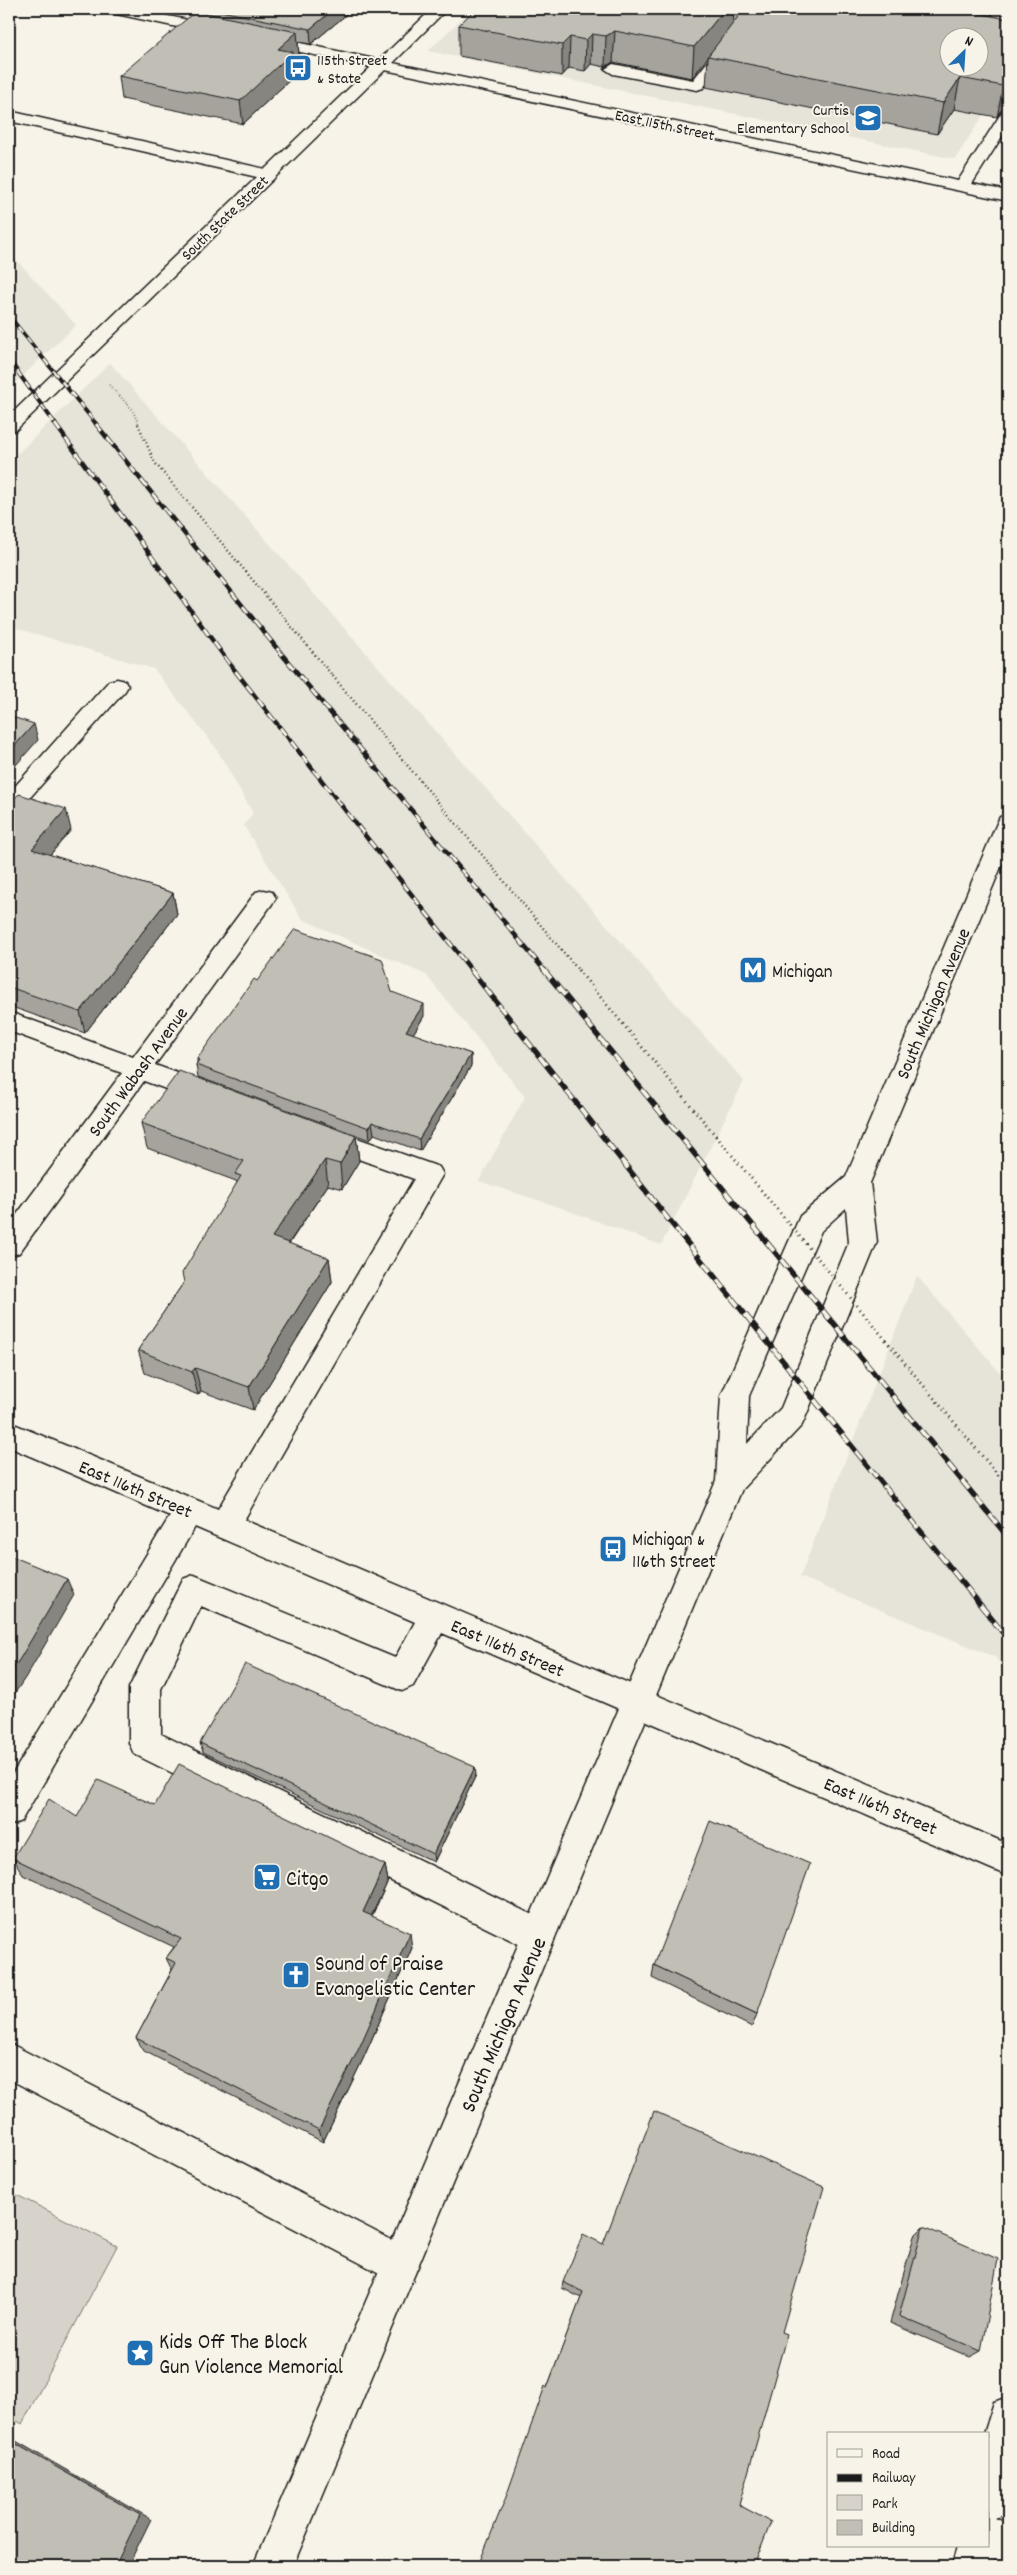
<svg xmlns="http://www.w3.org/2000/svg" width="1017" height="2575" font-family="Dekko,sans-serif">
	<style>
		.built { fill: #e6e3d9; fill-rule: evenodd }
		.green { fill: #d7d3cb; stroke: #7a7874 }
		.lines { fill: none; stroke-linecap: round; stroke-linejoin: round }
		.minor-casing { stroke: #1c1c1c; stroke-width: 3 }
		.major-casing { stroke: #1c1c1c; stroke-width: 3 }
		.path-far2 { stroke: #1c1c1c; stroke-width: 2; stroke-dasharray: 0.5 2.5; stroke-linecap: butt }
		.path-far1 { stroke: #1c1c1c; stroke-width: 2.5; stroke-dasharray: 1 3; stroke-linecap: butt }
		.path { stroke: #1c1c1c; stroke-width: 3; stroke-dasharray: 1 4; stroke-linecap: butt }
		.minor { fill: #f7f3e8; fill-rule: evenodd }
		.major { fill: #f7f3e8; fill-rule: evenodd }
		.rail-far2-casing { stroke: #1c1c1c; stroke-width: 4 }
		.rail-far1-casing { stroke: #1c1c1c; stroke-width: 4.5 }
		.rail-casing { stroke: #1c1c1c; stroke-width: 5.5 }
		.rail-far2 { stroke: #f7f3e8; stroke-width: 2.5; stroke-dasharray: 7; stroke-linecap: butt }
		.rail-far1 { stroke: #f7f3e8; stroke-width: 3; stroke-dasharray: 9; stroke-linecap: butt }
		.rail { stroke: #f7f3e8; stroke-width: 4; stroke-dasharray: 11; stroke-linecap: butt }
		.path-bridge { stroke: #1c1c1c; stroke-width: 3; stroke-dasharray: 1 4; stroke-linecap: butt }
		.wall { fill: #a5a39c; stroke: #1c1c1c }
		.shaded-wall { fill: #86857f; stroke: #1c1c1c }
		.building { fill: #c0beb5; stroke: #1c1c1c; fill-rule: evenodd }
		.labels { text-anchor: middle; stroke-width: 4; stroke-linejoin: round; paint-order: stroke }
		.far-poi-label { font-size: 16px; fill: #1c1c1c; stroke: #f7f3e8; text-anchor: start }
		.far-street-label { font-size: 16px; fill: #1c1c1c; stroke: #f7f3e8 }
		.poi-label { font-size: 19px; fill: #1c1c1c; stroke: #f7f3e8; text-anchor: start }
		.street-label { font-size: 19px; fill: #1c1c1c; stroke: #f7f3e8 }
		.near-poi-label { font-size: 22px; fill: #1c1c1c; stroke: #f7f3e8; text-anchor: start }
		.near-street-label { font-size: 22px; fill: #1c1c1c; stroke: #f7f3e8 }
	</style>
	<rect width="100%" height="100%" fill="#f7f3e8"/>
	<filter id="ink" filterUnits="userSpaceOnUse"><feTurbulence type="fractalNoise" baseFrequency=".02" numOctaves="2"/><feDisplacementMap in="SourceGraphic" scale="10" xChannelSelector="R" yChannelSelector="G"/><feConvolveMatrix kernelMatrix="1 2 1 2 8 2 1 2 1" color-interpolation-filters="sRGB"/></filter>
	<g filter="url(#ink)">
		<!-- built -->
		<path class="built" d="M472 9H1008V77L955 159 428 51ZM950 38H980V68H950Z
			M9 252 76 325 9 389Z
			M110 363 744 1081 661 1245 553 1205 479 1181 525 1097 426 975 302 919 244 826 253 813 216 748 154 669 9 626V462Z
			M917 1276 1008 1382V1674L995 1657 800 1577Z"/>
		<!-- green -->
		<path class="green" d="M9 2191 117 2246 22 2424 9 2416Z"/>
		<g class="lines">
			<defs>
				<path id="minor" d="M105 9H132L219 26 227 31 219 36 112 13Z
					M432 9H447L393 63 958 181 1002 112 1008 110V127L972 184 1008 191V201L385 70 16 430 9 432V416L257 177 9 121V111L265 169 371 67 258 43 255 40 258 37 263 35 379 60Z
					M997 9H1008V14L993 34C985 36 965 34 959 27L967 22 984 26Z
					M730 38 738 43 703 88 697 90 613 74 605 69 613 64 693 80 725 40Z
					M117 679 125 681 128 686 125 691 17 812 9 815V793L109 681Z
					M264 890 272 892 276 898 272 904 155 1065 216 1087 220 1094 216 1101 207 1104 144 1081 19 1253 9 1256V1225L122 1073 9 1031V1012L133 1057 256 892Z
					M323 1126 439 1167 443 1174 244 1520 1008 1844V1876L442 1633 413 1686 402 1691 201 1606 161 1689V1734L551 1924 556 1936 551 1948 539 1953 527 1948 134 1754 129 1743V1688L183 1579 194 1575 395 1658 415 1622 195 1527 21 1821 9 1826V1780L170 1516 9 1447V1422L218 1509 414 1179 314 1143 310 1136 314 1129Z
					M9 2043 413 2251 419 2264 413 2277 400 2283 387 2277 9 2079Z
					M1008 2397V2499L1002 2515 995 2518 1008 2524V2566L994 2560 992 2566H952L957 2546H988V2434H984L994 2402Z"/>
				<path id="major" d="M1008 815V850L870 1183 877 1242 806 1416 802 1425 742 1489 293 2566H253L716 1481 721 1396 800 1216 846 1177 997 823 1000 817ZM846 1208 849 1242 781 1408 747 1444 749 1396 821 1231Z"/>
			</defs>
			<!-- minor casing -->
			<use href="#minor" class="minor-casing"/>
			<!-- major casing -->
			<use href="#major" class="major-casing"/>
			<!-- path-far2 -->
			<path class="path-far2" d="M109 385 132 409 139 425"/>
			<!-- path-far1 -->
			<path class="path-far1" d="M138 424 155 463 579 971"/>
			<!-- path -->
			<path class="path" d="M578 970 716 1136
				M889 1344 1008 1487"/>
			<!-- minor -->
			<use href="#minor" class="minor"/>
			<!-- major -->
			<use href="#major" class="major"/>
			<defs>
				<path id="rail-far2" d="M9 316 97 425
					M9 360 56 425"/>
				<path id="rail-far1" d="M55 424 229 663 472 971
					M96 424 275 646 545 971"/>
				<path id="rail" d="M471 970 672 1224 1008 1639
					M544 970 1008 1537"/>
			</defs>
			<!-- rail-far2 casing -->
			<use href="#rail-far2" class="rail-far2-casing"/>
			<!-- rail-far1 casing -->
			<use href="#rail-far1" class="rail-far1-casing"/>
			<!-- rail casing -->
			<use href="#rail" class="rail-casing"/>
			<!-- rail-far2 -->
			<use href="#rail-far2" class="rail-far2"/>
			<!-- rail-far1 -->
			<use href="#rail-far1" class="rail-far1"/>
			<!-- rail -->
			<use href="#rail" class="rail"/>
			<!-- path-bridge -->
			<path class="path-bridge" d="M716 1136 889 1344"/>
		</g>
		<!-- wall -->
		<path class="wall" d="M209 9H353L311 44 298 42 299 55 293 60 295 75 243 124 122 99 119 76 210 14Z
			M475 9H955L1008 19V109L1007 108 1000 111 997 117 954 109 937 134 706 87 708 57 692 78 613 62 605 67 591 64 585 71 569 68 562 76 459 56V25Z
			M9 804 71 830 50 855 173 893 177 914 85 1033 9 1006Z
			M257 981 392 992 424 1016 413 1034 471 1054V1066L420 1151 374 1134 370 1140 198 1077 196 1065 197 1063V1059Z
			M141 1123 356 1136 359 1161 342 1189 328 1185 289 1244 329 1258 332 1282 253 1410 201 1391 198 1395 145 1373 138 1350 184 1282 237 1183 236 1181 147 1148Z
			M200 1743 476 1775 434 1862 203 1752Z
			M155 1805 385 1865 388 1881 372 1916 412 1948 363 2059 323 2142 144 2051 136 2038 172 1970 166 1958 174 1947 23 1875 13 1858 77 1817Z
			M654 1965 757 2014 752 2027 652 1978Z
			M923 2227 981 2351 970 2357 890 2323 914 2236Z
			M603 2244 547 2388 581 2298 562 2288 563 2282Z"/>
		<!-- shaded-wall -->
		<path class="shaded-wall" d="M334 9H353L311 44 310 29Z
			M725 9H734L733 26 708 56V57L692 78 694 47Z
			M615 31 613 62 605 67 606 36Z
			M297 32 299 55 293 60 295 75 243 124 240 101 278 49Z
			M592 34 591 64 585 71 586 40Z
			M570 37 569 68 562 76V45Z
			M960 78 954 109 937 134 943 103Z
			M1008 79V104L1007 108 1000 111 997 117 1003 86 1006 80Z
			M34 724 38 740 9 773V752Z
			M66 809 71 830 37 870 32 849Z
			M173 893 177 914 85 1033 80 1012Z
			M424 1004V1016L407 1044 406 1031Z
			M471 1054V1066L420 1151 419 1139Z
			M372 1122 374 1134 370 1140 369 1128Z
			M356 1136 359 1161 342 1189 340 1164Z
			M325 1160 328 1185 276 1262 272 1237Z
			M329 1258 332 1282 253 1410 249 1387Z
			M195 1368 201 1391 198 1395 192 1372Z
			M67 1579 74 1595 29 1672 9 1702V1675Z
			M475 1767 476 1775 434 1862 433 1854Z
			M385 1865 388 1881 366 1927 363 1912Z
			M410 1933 412 1948 363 2059 323 2142 319 2130Z
			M9 2437 151 2519 128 2566H115L9 2440Z"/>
		<!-- building -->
		<path class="building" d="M211 9H334L310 29Z
			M475 9H725L694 47 615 31 606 36 592 34 586 40 570 37 562 45 459 25Z
			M744 9H955L1008 19V79L1006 80 1003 86 960 78 943 103 708 56ZM950 38H980V68H950Z
			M196 11 297 32 278 49 293 52 240 101 119 76Z
			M9 716 34 724 9 752Z
			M19 794 66 809 32 849 173 893 80 1012 9 987V804Z
			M295 929 382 959 392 992 424 1004 406 1031 471 1054 419 1139 372 1122 369 1128 196 1065 199 1060 197 1059 254 979 257 981Z
			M179 1071 356 1136 340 1164 325 1160 272 1237 329 1258 249 1387 195 1368 192 1372 138 1350 184 1282 182 1273 241 1176 235 1174 244 1161 141 1123Z
			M9 1555 67 1579 21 1657 9 1675Z
			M245 1664 475 1767 433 1854 200 1743Z
			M179 1764 385 1865 363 1912 410 1933 360 2046 319 2130 136 2038 176 1963 166 1958 181 1939 13 1858 49 1799 77 1817 98 1780 155 1805Z
			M710 1821 810 1864 757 2014 654 1965Z
			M654 2111 824 2187 782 2332 787 2334 739 2505 771 2522 754 2566H478L506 2497 545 2386 547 2388 583 2292 563 2282 583 2234 603 2244Z
			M923 2227 998 2259 981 2351 899 2316Z
			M9 2440 140 2515 115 2566H9Z"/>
	</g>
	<!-- icons -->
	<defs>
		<symbol id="bus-square" viewBox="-11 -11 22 22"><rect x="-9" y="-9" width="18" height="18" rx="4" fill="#1f6fb2" stroke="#f7f3e8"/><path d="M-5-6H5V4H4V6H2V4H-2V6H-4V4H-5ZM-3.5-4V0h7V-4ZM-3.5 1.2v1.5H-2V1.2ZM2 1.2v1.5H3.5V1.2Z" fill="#fff"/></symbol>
		<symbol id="school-square" viewBox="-11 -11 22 22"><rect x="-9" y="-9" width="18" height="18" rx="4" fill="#1f6fb2" stroke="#f7f3e8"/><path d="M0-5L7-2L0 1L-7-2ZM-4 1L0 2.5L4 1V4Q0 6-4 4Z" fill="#fff"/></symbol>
		<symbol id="metro-square" viewBox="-11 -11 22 22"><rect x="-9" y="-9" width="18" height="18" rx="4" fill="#1f6fb2" stroke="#f7f3e8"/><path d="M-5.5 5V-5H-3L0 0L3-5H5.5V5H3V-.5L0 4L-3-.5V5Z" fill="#fff"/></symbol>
		<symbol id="supermarket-square" viewBox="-11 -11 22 22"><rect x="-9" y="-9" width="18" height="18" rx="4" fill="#1f6fb2" stroke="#f7f3e8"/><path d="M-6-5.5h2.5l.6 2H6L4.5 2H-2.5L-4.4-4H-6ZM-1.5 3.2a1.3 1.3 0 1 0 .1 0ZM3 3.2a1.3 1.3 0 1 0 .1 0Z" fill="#fff"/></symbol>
		<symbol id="church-square" viewBox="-11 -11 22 22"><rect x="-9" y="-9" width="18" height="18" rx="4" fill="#1f6fb2" stroke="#f7f3e8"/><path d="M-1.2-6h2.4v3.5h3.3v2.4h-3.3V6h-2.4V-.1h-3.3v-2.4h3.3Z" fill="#fff"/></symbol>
		<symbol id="sight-square" viewBox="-11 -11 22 22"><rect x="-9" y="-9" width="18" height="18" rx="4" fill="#1f6fb2" stroke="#f7f3e8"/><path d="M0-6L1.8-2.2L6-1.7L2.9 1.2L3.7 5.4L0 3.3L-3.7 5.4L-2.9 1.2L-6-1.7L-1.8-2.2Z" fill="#fff"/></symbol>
	</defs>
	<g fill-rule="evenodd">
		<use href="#bus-square" x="282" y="52" width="32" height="32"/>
		<use href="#school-square" x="852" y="102" width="32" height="32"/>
		<use href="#metro-square" x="737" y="954" width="32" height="32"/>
		<use href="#bus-square" x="597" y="1533" width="32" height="32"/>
		<use href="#supermarket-square" x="251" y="1861" width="32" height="32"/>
		<use href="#church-square" x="280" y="1959" width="32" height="32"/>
		<use href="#sight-square" x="124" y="2337" width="32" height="32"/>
	</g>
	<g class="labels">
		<!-- far-poi labels -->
		<g class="far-poi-label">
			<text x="317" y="65">115th Street<tspan x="317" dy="18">&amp; State</tspan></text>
			<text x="849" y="115" text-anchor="end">Curtis<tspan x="849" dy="18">Elementary School</tspan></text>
		</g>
		<!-- far-street labels -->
		<g class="far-street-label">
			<text transform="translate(665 124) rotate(12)" y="6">East 115th Street</text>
			<text transform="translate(224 217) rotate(-44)" y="6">South State Street</text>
		</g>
		<!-- poi labels -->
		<g class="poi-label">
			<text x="772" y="977">Michigan</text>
			<text x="632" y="1545">Michigan &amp;<tspan x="632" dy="22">116th Street</tspan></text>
		</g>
		<!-- street labels -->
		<g class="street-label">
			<text transform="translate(932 1003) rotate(-67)" y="7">South Michigan Avenue</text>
			<text transform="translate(137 1071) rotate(-54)" y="7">South Wabash Avenue</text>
			<text transform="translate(136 1488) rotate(23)" y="7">East 116th Street</text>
			<text transform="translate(508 1647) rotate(23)" y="7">East 116th Street</text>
			<text transform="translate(881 1805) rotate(23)" y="7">East 116th Street</text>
		</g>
		<!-- near-poi labels -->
		<g class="near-poi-label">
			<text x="286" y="1885">Citgo</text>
			<text x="315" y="1970">Sound of Praise<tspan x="315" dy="25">Evangelistic Center</tspan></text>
			<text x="159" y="2348">Kids Off The Block<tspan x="159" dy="25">Gun Violence Memorial</tspan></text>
		</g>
		<!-- near-street labels -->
		<g class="near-street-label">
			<text transform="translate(502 2024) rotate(-67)" y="8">South Michigan Avenue</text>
		</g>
	</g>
	<!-- margin -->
	<rect width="1017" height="2575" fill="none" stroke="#f7f3e8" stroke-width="30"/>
	<rect x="15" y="15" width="987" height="2545" fill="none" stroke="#1c1c1c" stroke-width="2" filter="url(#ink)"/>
	<!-- legend -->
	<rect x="827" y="2432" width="162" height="115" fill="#f7f3e8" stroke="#9f9d96"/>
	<rect x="837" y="2449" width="25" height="8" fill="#f7f3e8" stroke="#9f9d96"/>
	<text x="872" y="2458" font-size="15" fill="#1c1c1c">Road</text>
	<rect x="837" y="2474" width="25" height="8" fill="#1c1c1c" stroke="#9f9d96"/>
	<text x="872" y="2482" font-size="15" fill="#1c1c1c">Railway</text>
	<rect x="837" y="2495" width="25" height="15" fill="#d7d3cb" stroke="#9f9d96"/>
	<text x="872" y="2508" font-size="15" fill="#1c1c1c">Park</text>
	<rect x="837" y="2520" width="25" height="15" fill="#c0beb5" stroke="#9f9d96"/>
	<text x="872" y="2532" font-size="15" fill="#1c1c1c">Building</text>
	<!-- north arrow -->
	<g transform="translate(964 52) rotate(25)"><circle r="24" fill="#f7f3e8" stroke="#9f9d96"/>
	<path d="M0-4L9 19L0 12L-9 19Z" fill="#1f6fb2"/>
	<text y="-8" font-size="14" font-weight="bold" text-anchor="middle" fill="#1c1c1c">N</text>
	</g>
</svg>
